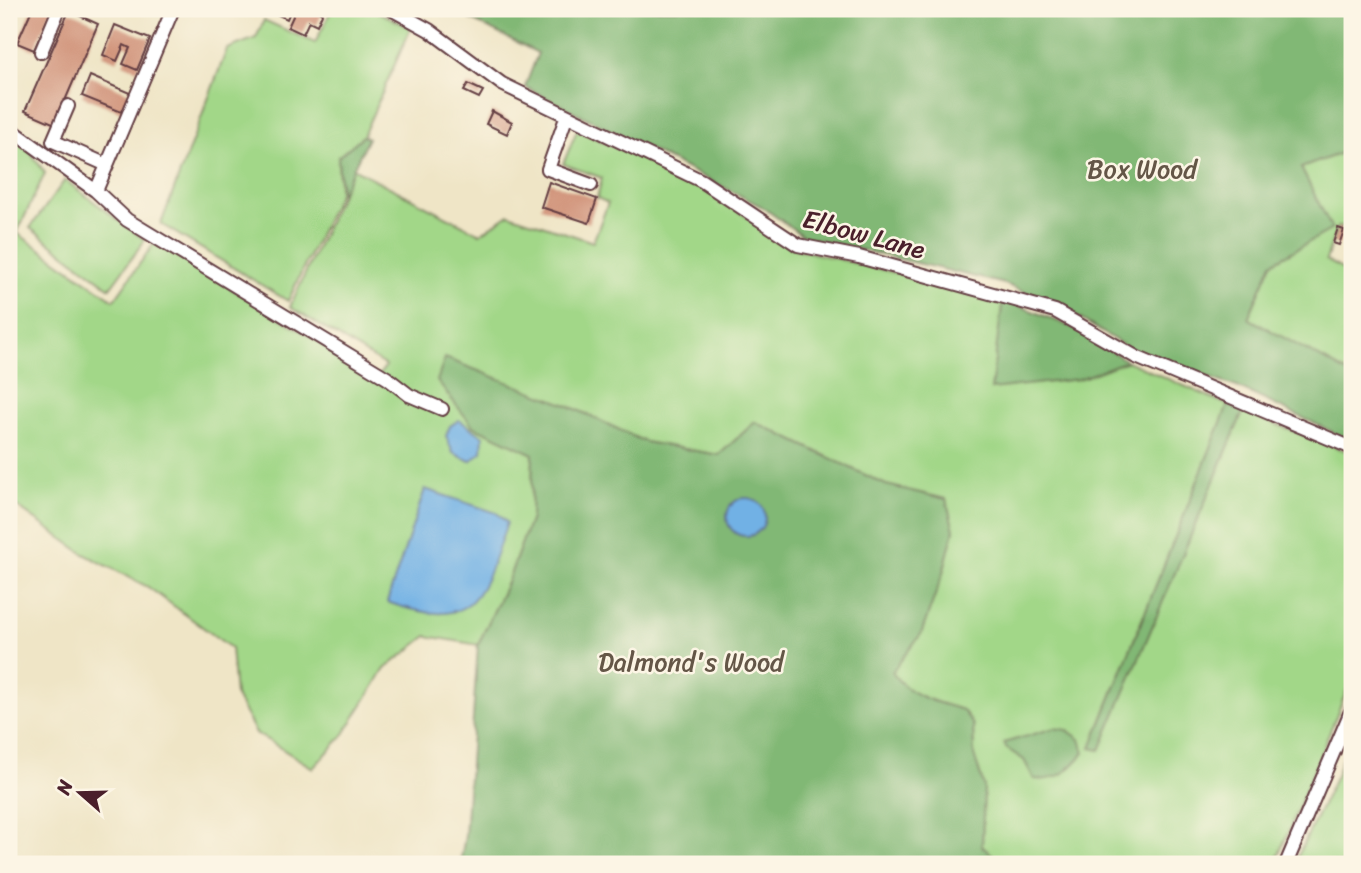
<svg xmlns="http://www.w3.org/2000/svg" width="1361" height="873" font-family="Sriracha,sans-serif">
	<style>
		.green { fill: #a2d788; stroke: #767b5a; stroke-width: 2 }
		.forest { fill: #81b874; stroke: #666c50; stroke-width: 2 }
		.water { fill: #71b1e5; stroke: #5e6888; stroke-width: 2 }
		.building { fill: #d1947c }
		.lines { fill: none; stroke-linecap: round; stroke-linejoin: round }
		.minor-casing { stroke: #633d42; stroke-width: 16 }
		.minor { stroke: #fff; stroke-width: 12 }
		.labels { text-anchor: middle; stroke-width: 5; stroke-linejoin: round; paint-order: stroke }
		.park-label { font-size: 26px; fill: #645647; stroke: #fcf5e5 }
		.street-label { font-size: 26px; fill: #4a1f2b; stroke: #fcf5e5 }
	</style>
	<rect width="100%" height="100%" fill="#fcf5e5"/>
	<filter id="ink" filterUnits="userSpaceOnUse"><feTurbulence type="fractalNoise" baseFrequency=".0143" numOctaves="2"/><feDisplacementMap in="SourceGraphic" scale="14" xChannelSelector="R" yChannelSelector="G"/><feConvolveMatrix kernelMatrix="1 2 1 2 8 2 1 2 1" color-interpolation-filters="sRGB"/></filter>
	<filter id="wash" filterUnits="userSpaceOnUse"><feTurbulence type="fractalNoise" baseFrequency=".00686" numOctaves="4" result="noise"/><feDisplacementMap in="SourceGraphic" scale="28" xChannelSelector="R" yChannelSelector="G"/><feGaussianBlur stdDeviation="1.57" result="paint"/><feColorMatrix in="noise" values="0 0 0 0 0 0 0 0 0 0 0 0 0 0 0 0 0 1.4 0 .05"/><feComposite in="paint" operator="in"/></filter>
	<g filter="url(#wash)">
		<rect width="100%" height="100%" fill="#efe5c6"/>
		<!-- green -->
		<path class="green" d="M332 9H373L411 28 363 136 338 157 339 193 288 301 161 224 227 49 256 38 264 20 315 43Z
			M577 130 700 185 793 248 1003 299 992 388 1079 379 1127 361 1228 405 1091 747 1100 749 1243 412 1352 453V678L1275 864H1003L982 846 984 787 974 755 973 725 963 710C936 702 907 696 891 672L921 634 943 573 954 530 946 499 886 485 755 422 719 455 645 442 567 405 473 426 533 453 531 518 507 583 478 645 427 636 385 669 342 737 313 768 256 733 235 695 231 648 148 587 84 554 9 501V146L14 139 29 150 45 173 17 233 114 300 155 242 377 377 386 366 290 307 353 168 480 234 509 214 593 242 608 203 597 198 602 178 563 164Z
			M1352 149V225L1337 227 1326 260 1352 275V375L1248 319 1272 263 1331 229 1301 168Z
			M65 180 145 240 110 288 30 228Z
			M1352 730V864H1294L1336 776Z"/>
		<!-- forest -->
		<path class="forest" d="M450 9H1352V149L1301 168 1332 229 1272 263 1248 318 1352 375V441L1237 387 1138 354 1066 310 1005 284 803 236 761 206 525 87 538 53Z
			M363 136 368 138 341 194 338 157Z
			M1003 299 1074 328 1127 361 1079 379 991 389Z
			M445 358 567 405 645 442 719 455 755 422 886 485 946 499 954 530 943 573 921 634 892 672C908 697 936 702 963 710L973 725 974 755 984 787 982 846 1003 864H460L465 836 478 645 507 583 531 518 533 454 473 426 437 381Z
			M1228 405 1243 412 1100 750 1091 748Z
			M1054 728 1067 730 1080 739 1084 753C1069 770 1058 782 1034 779L1024 760 1006 748 1004 743Z"/>
		<!-- water -->
		<path class="water" d="M459 420 483 436 482 452 470 461 453 453 446 436 450 426Z
			M425 489 497 513 507 523C481 597 477 633 387 602Z
			M727 517a19 19 0 1 1 38 0a19 19 0 1 1-38 0Z"/>
		<g id="blocks">
			<!-- building -->
			<path class="building" d="M32 9H52L34 50 17 43Z
				M278 9H315L322 14 317 25 309 21 303 34 288 27 294 14 290 12 287 19 276 14Z
				M69 11 98 24 55 124 25 111Z
				M115 25 150 39 137 70 123 64 130 48 124 45 117 61 103 55Z
				M90 76 132 94 124 113 82 96Z
				M468 84 483 91 479 98 464 91Z
				M492 111 512 122 507 134 486 124Z
				M549 182 597 199 589 223 541 207Z
				M1338 228 1344 230 1339 245 1333 243Z"/>
		</g>
	</g>
	<g filter="url(#ink)">
		<use href="#blocks" fill-opacity="0" stroke="#633d42" stroke-width="2"/>
		<g class="lines">
			<defs>
				<path id="minor" d="M173 9 96 191 127 220 387 378 409 395 442 409
					M391 9 429 30 502 84 702 181 798 245 859 257 1055 311 1136 357 1352 448
					M41 52 59 9
					M68 106 53 141 107 165
					M566 118 548 169 591 185
					M9 128 96 191
					M1286 864 1352 709"/>
			</defs>
			<!-- minor casing -->
			<use href="#minor" class="minor-casing"/>
			<!-- minor -->
			<use href="#minor" class="minor"/>
		</g>
	</g>
	<g class="labels">
		<!-- park labels -->
		<g class="park-label">
			<text x="1142" y="178">Box Wood</text>
			<text x="691" y="671">Dalmond's Wood</text>
		</g>
		<!-- street labels -->
		<g class="street-label">
			<text transform="translate(864 234) rotate(15)" y="9">Elbow Lane</text>
		</g>
	</g>
	<!-- margin -->
	<rect width="1361" height="873" fill="none" stroke="#fcf5e5" stroke-width="35"/>
	<!-- north arrow -->
	<g transform="translate(80 793) rotate(290)" stroke="#fcf5e5" stroke-width="5" paint-order="stroke">
	<path d="M0-5L12 26L0 18L-12 26Z" fill="#4a1f2b"/>
	<text y="-10" font-size="19" font-weight="bold" text-anchor="middle" fill="#4a1f2b">N</text>
	</g>
</svg>
